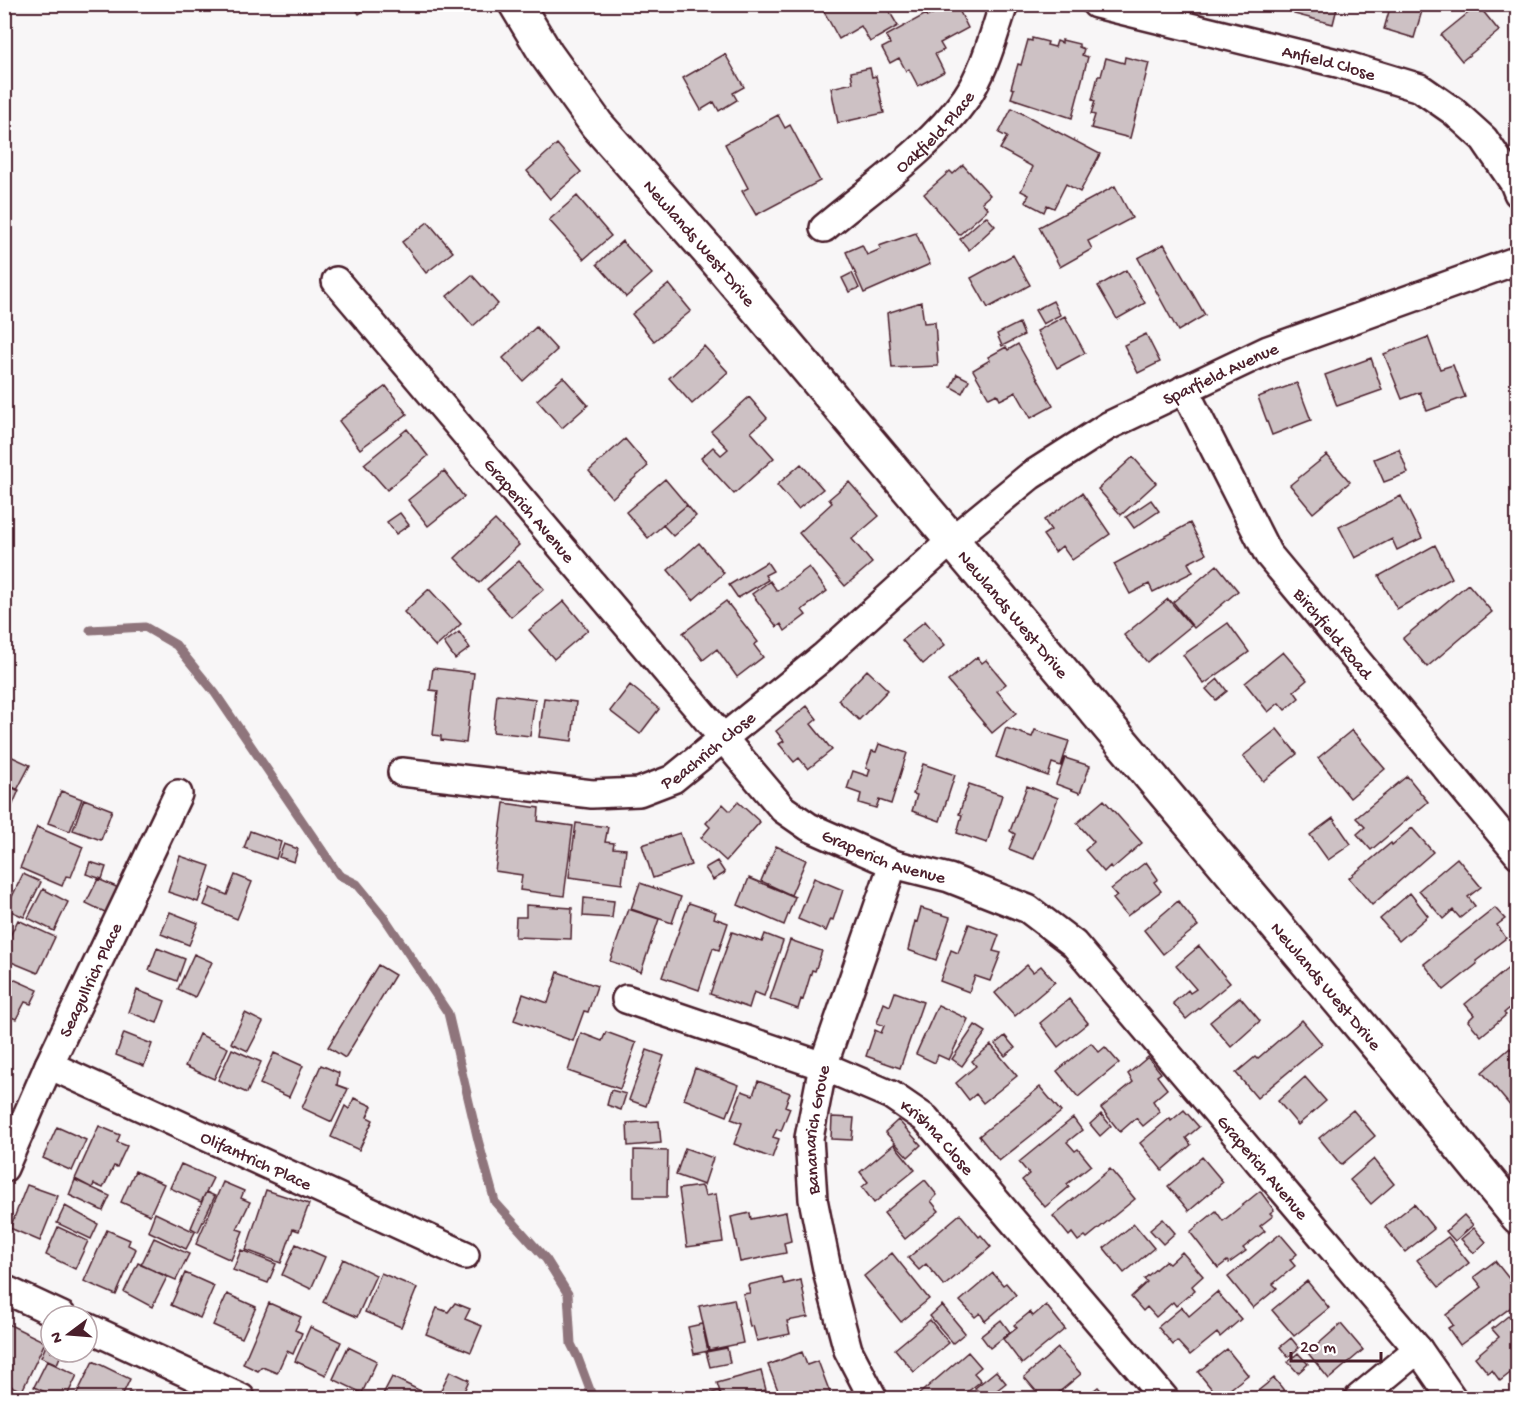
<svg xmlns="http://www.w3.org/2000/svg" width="1522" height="1403" font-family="'Gochi Hand',sans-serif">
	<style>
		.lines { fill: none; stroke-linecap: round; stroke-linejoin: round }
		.stream { stroke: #8f747b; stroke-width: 9 }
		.building { fill: #cdc1c4; stroke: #4a1f2b; stroke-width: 1.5 }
		.street-casing { stroke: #4a1f2b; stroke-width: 32 }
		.secondary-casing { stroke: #4a1f2b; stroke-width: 38 }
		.street { stroke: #fff; stroke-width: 27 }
		.secondary { stroke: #fff; stroke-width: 33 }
		.labels { text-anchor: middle; stroke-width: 4.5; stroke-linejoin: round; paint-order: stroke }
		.street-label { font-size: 18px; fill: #4a1f2b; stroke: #fff }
	</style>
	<rect width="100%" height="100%" fill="#f8f6f7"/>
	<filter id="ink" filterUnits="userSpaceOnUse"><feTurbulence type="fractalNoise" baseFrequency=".0167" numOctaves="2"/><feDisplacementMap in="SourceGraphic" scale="12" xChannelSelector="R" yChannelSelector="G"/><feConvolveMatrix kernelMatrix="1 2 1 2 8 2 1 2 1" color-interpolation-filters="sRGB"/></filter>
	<g filter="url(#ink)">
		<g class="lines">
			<!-- stream -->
			<path class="stream" d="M90 630 145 627 176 645 215 693 339 875 357 884 384 917 448 1013 478 1140 495 1202 546 1259 568 1294 571 1344 578 1358 593 1398"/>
		</g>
		<!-- building -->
		<path class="building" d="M353 4H368L370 7 359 14Z
			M824 4H885L898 26 870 42 861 26 839 39 821 6Z
			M951 4H956L968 28 940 43 944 50 935 54 944 72 918 86 909 69 906 71 899 58 890 63 882 48 890 44 886 36 926 14 927 17Z
			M1296 4H1338L1333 24 1294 14Z
			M1391 4H1424L1414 38 1384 29Z
			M1478 5 1499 31 1462 61 1441 35Z
			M1032 38 1048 42 1047 45 1055 47 1057 41 1062 43V40L1079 44V47L1084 49 1082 55 1088 57 1072 118 1011 98 1014 89 1011 88 1018 64 1021 65 1028 40 1032 41Z
			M725 54 744 87 733 93 737 100 719 111 714 102 701 110 683 78Z
			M1125 57 1149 63 1130 138 1091 128 1095 115 1091 114 1095 101 1092 100 1098 76H1101L1106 58 1124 63Z
			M870 68 872 77 876 76 884 113 838 123 831 88 853 83 851 72Z
			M1012 108 1100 154 1080 192 1066 184 1054 208 1047 205 1044 212 1025 202 1029 195 1021 191 1033 167 1000 149 1007 137 999 133Z
			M778 115 785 128 790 125 820 181 756 215 742 191 748 188 725 144Z
			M557 144 581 172 550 199 527 171Z
			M963 165 990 195 982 202 988 209 959 235 924 194 950 171 953 174Z
			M1115 186 1132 218 1088 241 1092 249 1060 267 1039 227Z
			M577 196 611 236 584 259 549 220Z
			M986 216 995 226 969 250 960 239Z
			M428 222 453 252 426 273 402 242Z
			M916 233 930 264 864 293 846 252 862 245 867 255 881 249 879 246Z
			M622 241 652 274 626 297 597 264Z
			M1164 244 1205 315 1178 331 1138 258Z
			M1013 255 1030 285 988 308 971 278Z
			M1126 270 1145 303 1117 319 1098 286Z
			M852 273 859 288 849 292 842 278Z
			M472 275 498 304 473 326 447 296Z
			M669 284 691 311 654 341 632 314Z
			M1053 301 1060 315 1043 324 1035 310Z
			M921 302 924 323 935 322 938 366 892 368 887 313Z
			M1065 316 1085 353 1057 368 1037 331Z
			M1019 323 1024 335 1002 346 997 334Z
			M536 327 557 350 523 381 503 358Z
			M1146 334 1160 362 1138 373 1124 345Z
			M1428 337 1440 369 1453 365 1465 397 1427 411 1420 392 1402 399 1384 354Z
			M1018 344 1053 406 1031 418 1016 392 1000 400 997 394 989 398 973 370 990 360 988 357 1006 347 1008 350Z
			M704 346 728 372 692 404 669 378Z
			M1371 358 1382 390 1337 406 1325 375Z
			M957 374 969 380 962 393 951 387Z
			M563 377 588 405 562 428 537 400Z
			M1297 383 1311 420 1272 435 1258 397Z
			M386 386 407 414 360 449 339 421Z
			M749 397 767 418 751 432 774 458 734 494 701 458 713 447 721 455 728 449 711 431Z
			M407 429 428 456 387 490 364 464Z
			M625 439 648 466 612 498 589 471Z
			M1399 449 1408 473 1384 482 1374 459Z
			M1327 455 1350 482 1313 513 1290 485Z
			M1133 457 1156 483 1121 515 1098 489Z
			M801 464 823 489 798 509 777 485Z
			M444 471 464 497 428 526 408 500Z
			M665 479 687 505 648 538 626 512Z
			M849 482 879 516 852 539 872 563 845 586 799 533 832 503 829 499Z
			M1082 493 1110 534 1072 560 1062 546 1055 552 1043 535 1051 530 1044 520Z
			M1401 496 1422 538 1397 550 1392 539 1355 558 1339 527Z
			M1151 500 1159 511 1134 528 1126 517Z
			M687 505 696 516 673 536 663 525Z
			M400 513 409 525 396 534 387 522Z
			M495 520 519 545 479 583 455 558Z
			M1190 523 1206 554 1188 563 1193 572 1153 592 1149 584 1130 594 1114 564Z
			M699 543 724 573 693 600 668 570Z
			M1435 545 1452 578 1397 609 1379 576Z
			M519 561 544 589 511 617 487 589Z
			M767 562 773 571 765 575 768 580 738 598 729 585Z
			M1217 565 1238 591 1194 628 1173 602Z
			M809 567 827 591 802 610 806 615 785 631 781 624 777 627 752 594 770 581 777 591Z
			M1468 584 1492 612 1427 667 1403 638Z
			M429 589 461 624 436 647 404 612Z
			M1168 599 1191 626 1147 662 1124 635Z
			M564 601 588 630 554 659 529 630Z
			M726 601 758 642 754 645 763 657 737 677 717 649 703 660 683 633Z
			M925 621 945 645 923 664 902 640Z
			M1228 623 1249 652 1204 684 1183 655Z
			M459 632 470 648 455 659 444 643Z
			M1283 652 1307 680 1294 691 1299 698 1285 710 1279 703 1268 712 1245 683Z
			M977 657 982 663 986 660 1006 684 997 691 1016 713 992 733 948 681Z
			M433 668 474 673 466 743 441 740V736L433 735 438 691 430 690Z
			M867 670 888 690 859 720 838 700Z
			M1218 679 1227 691 1216 700 1206 689Z
			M630 685 659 709 640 734 610 711Z
			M497 694 535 699 530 736 493 732Z
			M544 698 576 702 572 741 539 737Z
			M807 706 817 719 811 724 832 750 808 769 799 758 794 762 779 744 784 741 776 731Z
			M1006 728 1032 737 1035 730 1069 741 1061 766 1052 763 1048 776 996 757Z
			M1277 729 1297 754 1263 781 1243 756Z
			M1352 730 1385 769 1350 798 1318 758Z
			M879 744 907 753 891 804 879 800 876 808 859 803 861 794 847 789 853 771 868 776 870 769 866 768 872 751 876 752Z
			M8 755 30 765 17 790 4 784V763Z
			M1065 758 1090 766 1080 793 1056 784Z
			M923 764 955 775 940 821 912 811 917 795 913 794Z
			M1407 776 1428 802 1371 850 1357 834 1365 827 1356 818Z
			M4 783 19 790 10 811 4 808Z
			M969 784 1002 795 987 843 957 833 962 815 959 814Z
			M1027 786 1058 798 1034 859 1009 849 1015 834 1010 831Z
			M61 791 82 799 70 831 48 823Z
			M84 799 112 810 101 840 73 830Z
			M1104 800 1142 843 1112 869 1110 866 1104 872 1085 850 1094 842 1077 823Z
			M738 802 760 822 726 861 701 838 710 827 706 823 723 804 730 811Z
			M504 803 539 808 538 821 573 826 564 896 520 890 522 875 495 871Z
			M1333 818 1351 844 1328 860 1310 835Z
			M576 823 608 827 605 842 614 843 613 848 626 849 622 884 569 877Z
			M37 827 83 847 71 877 66 876 62 886 20 868Z
			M1412 828 1433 852 1372 905 1349 878 1391 843 1392 845Z
			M250 831 281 842 276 859 244 848Z
			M680 833 691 865 653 878 642 845Z
			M284 844 298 849 294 862 279 857Z
			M776 846 806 860 791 895 761 881Z
			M180 856 210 866 198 902 168 892Z
			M1457 858 1481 887 1468 897 1475 906 1460 918 1453 910 1443 919 1419 890Z
			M717 861 725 873 713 880 705 868Z
			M90 862 106 867 102 879 86 874Z
			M1146 862 1158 879 1154 882 1161 891 1127 916 1113 899 1117 896 1111 889Z
			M23 874 41 882 24 917 6 909Z
			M235 875 252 882 237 919 204 905 211 888 227 895Z
			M749 878 795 897 784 925 738 905Z
			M814 878 843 890 833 920 831 919 826 931 798 919Z
			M98 879 121 889 109 914 86 903Z
			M640 883 681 897 672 923 631 909Z
			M43 889 68 902 54 931 28 918Z
			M1410 893 1428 916 1399 941 1380 919Z
			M584 898 614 901 612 918 583 916Z
			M1178 901 1198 926 1163 954 1144 930Z
			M689 903 716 912 714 918 728 923 719 950 713 948 699 990 662 977Z
			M526 905 572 908 571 939 515 937 516 917H526Z
			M921 908 950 917 936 960 908 950 915 921 917 922Z
			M1495 908 1505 919 1497 925 1506 938 1476 961 1477 964 1444 990 1424 964Z
			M628 909 659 919 641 972 610 961Z
			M170 912 198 923 189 945 161 934Z
			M18 920 55 937 38 973 4 959V948Z
			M969 924 999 935 993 951 1001 953 990 981 975 976 969 992 940 981 951 950 958 953Z
			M732 932 762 942 765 934 783 941 764 996 754 992 749 1008 710 994Z
			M790 940 822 951 815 971 812 970 803 1000 801 999 798 1009 770 999Z
			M1199 946 1230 983 1186 1019 1173 1003 1188 990 1190 993 1196 989 1176 966Z
			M157 948 185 959 177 981 149 970Z
			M194 954 212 962 195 997 178 989Z
			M1518 960V1001L1504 1013 1506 1015 1481 1036 1468 1021 1474 1015 1465 1004Z
			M378 965 395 975 345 1058 328 1047Z
			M1027 965 1033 972 1041 966 1055 982 1015 1016 995 993Z
			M558 972 597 986 588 1012 584 1011 573 1041 514 1020 523 994 548 1003Z
			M4 975 38 990 31 1004 25 1002 16 1019 4 1014Z
			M137 990 165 1001 157 1023 129 1012Z
			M895 992 923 1002 900 1068 866 1056 875 1030 881 1033 884 1026 877 1023 884 1003 890 1006Z
			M1240 997 1260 1021 1231 1047 1210 1022Z
			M1069 999 1088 1023 1058 1047 1040 1023Z
			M938 1005 968 1019 949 1060 938 1055 935 1063 916 1054Z
			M245 1013 263 1022 248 1051 231 1043Z
			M1302 1020 1322 1044 1257 1098 1236 1073 1255 1057 1257 1059Z
			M975 1025 986 1032 962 1066 952 1059Z
			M606 1032 636 1043 620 1089 568 1071 581 1033 602 1041Z
			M124 1033 152 1044 144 1066 116 1055Z
			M199 1034 228 1048 214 1079 185 1066Z
			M1005 1036 1015 1048 1005 1056 995 1044Z
			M1091 1043 1099 1052 1105 1047 1119 1063 1078 1097 1057 1071Z
			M991 1045 1017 1076 983 1103 976 1094 969 1100 956 1083 976 1066 972 1061Z
			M1510 1048 1518 1057V1104L1512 1108 1482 1072Z
			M232 1049 261 1062 247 1093 218 1080Z
			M647 1050 664 1056 646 1106 629 1100Z
			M274 1053 303 1066 289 1097 260 1084Z
			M1148 1057 1161 1073 1157 1076 1167 1089 1153 1101 1160 1112 1143 1126 1136 1118 1120 1132 1101 1108 1133 1082 1128 1074Z
			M321 1065 339 1073 337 1085 348 1089 332 1122 302 1108Z
			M695 1068 739 1085 727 1116 684 1099Z
			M1305 1077 1326 1101 1298 1125 1278 1101Z
			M758 1081 790 1093 785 1106 790 1108 781 1131 777 1129 773 1137 779 1139 772 1158 734 1144 742 1123 731 1119 742 1091 753 1095Z
			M1040 1087 1061 1112 999 1161 979 1136Z
			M611 1090 626 1094 621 1110 607 1105Z
			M354 1098 372 1106 367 1117 373 1120 359 1150 331 1137 345 1106 349 1109Z
			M1184 1110 1199 1127 1186 1138 1191 1145 1162 1170 1140 1143 1170 1118 1171 1121Z
			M1353 1110 1375 1136 1341 1165 1319 1138Z
			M1101 1114 1111 1126 1100 1136 1090 1124Z
			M832 1117 854 1118 852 1140 831 1139Z
			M1073 1118 1082 1130 1067 1142 1075 1151 1078 1149 1091 1165 1067 1184 1069 1187 1045 1207 1022 1180 1029 1174 1019 1162Z
			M898 1120 921 1145 908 1157 885 1132Z
			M659 1121 661 1143 628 1146 627 1123Z
			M99 1126 120 1135 117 1142 127 1146 117 1167 114 1166 103 1188 94 1184 92 1188 75 1179Z
			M57 1127 86 1140 72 1171 43 1158Z
			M894 1144 915 1170 874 1203 862 1187 868 1182 860 1172Z
			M685 1148 713 1158 704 1185 676 1175Z
			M634 1150 668 1151 667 1197H634Z
			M1202 1157 1223 1182 1189 1211 1168 1186Z
			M1374 1159 1394 1184 1371 1204 1350 1180Z
			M181 1164 213 1178 201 1202 170 1188Z
			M1110 1169 1135 1199 1087 1238 1085 1236 1078 1241 1072 1233 1069 1236 1053 1216Z
			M135 1171 164 1184 150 1215 121 1202Z
			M75 1180 110 1196 103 1211 69 1195Z
			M925 1180 937 1195 931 1201 939 1211 905 1239 884 1213Z
			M223 1182 244 1191 241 1198 250 1202 237 1229 243 1231 231 1260 196 1244Z
			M27 1185 58 1196 40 1241 10 1228Z
			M701 1186 703 1188 705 1196 716 1194 723 1242 687 1247 679 1189Z
			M266 1190 309 1204 299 1231 293 1229 281 1263 246 1250Z
			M1260 1191 1274 1210 1270 1213 1273 1216 1260 1226 1265 1231 1243 1248 1246 1251 1229 1263 1227 1261 1218 1268 1190 1232 1216 1211 1223 1221Z
			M206 1192 215 1196 198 1232 191 1228Z
			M1414 1204 1434 1229 1405 1252 1385 1227Z
			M65 1206 98 1224 91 1239 57 1223Z
			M786 1212 791 1241 784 1243 786 1253 740 1262 731 1217 750 1213 751 1219Z
			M155 1213 195 1232 186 1249 148 1231Z
			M960 1214 979 1237 981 1235 991 1247 944 1286 926 1264 919 1270 908 1258Z
			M1464 1215 1473 1225 1455 1241 1446 1231Z
			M1163 1219 1175 1233 1163 1244 1150 1230Z
			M1134 1224 1154 1248 1124 1273 1104 1248Z
			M58 1227 88 1241 75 1269 46 1255Z
			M1474 1228 1486 1242 1474 1253 1461 1239Z
			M107 1230 130 1240 128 1245 136 1249 116 1295 84 1281Z
			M1280 1234 1297 1254 1290 1260 1295 1266 1273 1284 1277 1288 1253 1308 1228 1277Z
			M1448 1237 1469 1263 1439 1287 1417 1260Z
			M154 1238 189 1254 176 1280 141 1265Z
			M296 1244 325 1257 311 1289 282 1275Z
			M241 1250 276 1264 268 1283 233 1270Z
			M1182 1252 1203 1276 1192 1286 1195 1290 1176 1306 1173 1302 1156 1317 1147 1307 1143 1311 1131 1297 1147 1282 1144 1279 1165 1261 1169 1264Z
			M892 1253 929 1299 901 1322 864 1276Z
			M343 1259 376 1275 357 1317 323 1302Z
			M1495 1261 1518 1290V1302L1460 1345 1448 1328 1453 1325 1446 1315 1482 1287 1474 1277Z
			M138 1263 167 1277 152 1307 124 1292Z
			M185 1273 214 1286 200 1318 171 1305Z
			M381 1273 417 1288 401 1327 365 1312Z
			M993 1273 1003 1285 1006 1283 1016 1295 985 1321 980 1313 975 1317 960 1301Z
			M782 1277 784 1284 801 1280 808 1317 787 1321 790 1334 757 1341 753 1326 750 1327 743 1294 750 1293 748 1285Z
			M1307 1281 1329 1308 1294 1336 1272 1310Z
			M1217 1292 1241 1319 1220 1337 1217 1333 1190 1355 1177 1341 1173 1345 1158 1327 1182 1307 1189 1316Z
			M227 1294 256 1307 242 1338 213 1325Z
			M734 1299 743 1343 709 1350 699 1306Z
			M269 1303 301 1317 295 1330 302 1333 293 1354 287 1351 277 1373 262 1367 258 1371 243 1364Z
			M455 1303 470 1309 465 1319 482 1326 471 1352 426 1334 437 1308 448 1312Z
			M942 1305 965 1333 953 1343 930 1316Z
			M1046 1305 1065 1329 1022 1364 1003 1339 1017 1328 1014 1325 1030 1312 1033 1316Z
			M1518 1308V1367L1500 1381 1492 1370 1488 1373 1475 1357 1499 1337 1492 1329Z
			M930 1320 949 1343 914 1372 895 1349Z
			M1001 1320 1010 1332 990 1348 981 1336Z
			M8 1324 45 1342 22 1391 4 1383V1332Z
			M702 1324 708 1351 694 1354 688 1327Z
			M1341 1324 1363 1350 1329 1379 1308 1353Z
			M310 1327 341 1342 326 1375 295 1361Z
			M51 1334V1352H62L57 1364 41 1357Z
			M1291 1338 1299 1348 1288 1357 1280 1347Z
			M348 1347 377 1361 362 1393 333 1379Z
			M727 1348 730 1363 710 1367 706 1352Z
			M1058 1348 1081 1374 1052 1398H1042L1024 1377Z
			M1227 1349 1248 1375 1219 1398 1198 1372Z
			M802 1352 807 1365 818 1361 832 1398H781L768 1365Z
			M968 1352 981 1367 974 1373 981 1381 960 1398H921L918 1395Z
			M1298 1353 1308 1364 1298 1373 1288 1362Z
			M47 1361 77 1375 66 1398H58L34 1387Z
			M93 1361 130 1379 121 1398H75Z
			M450 1371 469 1380 461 1398H444L438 1396Z
			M761 1371 766 1390 735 1398H722L717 1383Z
			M996 1371 1006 1383 987 1398H984L975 1388Z
			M392 1377 435 1398H381Z
			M1274 1378 1290 1398H1249Z
			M1098 1387 1108 1398H1084Z
			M4 1388 16 1393 14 1398H4Z
			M34 1391 51 1398H31Z
			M719 1391 721 1398H705L704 1395Z
			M129 1392 143 1398H126Z
			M1005 1392 1010 1398H998Z"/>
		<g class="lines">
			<defs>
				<g id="street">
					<path id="s1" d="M1096 4 1341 64 1420 88 1453 111 1484 139 1514 183 1518 193"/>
					<path id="s2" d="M824 228C871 188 930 149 966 98 985 70 993 36 1004 4"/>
					<path id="s3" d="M336 281 783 809 809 827 893 864 949 878 1028 909 1074 944 1418 1349 1452 1398"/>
					<path id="s4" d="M1184 389 1268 554 1518 854"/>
					<path id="s5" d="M402 772 592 794 639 792 673 779 823 657 951 541 1030 476 1108 426 1268 350 1518 260"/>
					<path id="s6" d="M626 999 823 1066 891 1095 926 1119 1164 1398"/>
					<path id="s7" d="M49 1065 465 1255"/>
					<path id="s8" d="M4 1168 49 1065 178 794"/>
					<path d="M4 1289 62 1316"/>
					<path d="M87 1327 241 1398"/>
					<path id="s9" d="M873 1398 848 1350 829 1279 813 1199 809 1138 823 1066 893 864"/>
					<path d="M1359 1398 1418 1349"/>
				</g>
				<g id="secondary">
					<path id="s10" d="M516 4 546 54 597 125 711 254 1386 1056 1518 1217"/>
				</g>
			</defs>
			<!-- street casing -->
			<use href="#street" class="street-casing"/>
			<!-- secondary casing -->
			<use href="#secondary" class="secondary-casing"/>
			<!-- street -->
			<use href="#street" class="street"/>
			<!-- secondary -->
			<use href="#secondary" class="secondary"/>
		</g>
	</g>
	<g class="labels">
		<!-- street labels -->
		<g class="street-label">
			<text dy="6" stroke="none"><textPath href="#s1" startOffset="240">Anfield Close</textPath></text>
			<text dy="6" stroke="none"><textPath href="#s2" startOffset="147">Oakfield Place</textPath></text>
			<text dy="6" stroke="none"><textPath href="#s10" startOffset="302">Newlands West Drive</textPath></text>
			<text dy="6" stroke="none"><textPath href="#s5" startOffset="960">Sparfield Avenue</textPath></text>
			<text dy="6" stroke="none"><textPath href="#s3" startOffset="300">Graperich Avenue</textPath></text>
			<text dy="6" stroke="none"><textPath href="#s10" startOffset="788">Newlands West Drive</textPath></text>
			<text dy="6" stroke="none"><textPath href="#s4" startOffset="288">Birchfield Road</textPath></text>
			<text dy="6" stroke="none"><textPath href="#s5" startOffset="320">Peachrich Close</textPath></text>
			<text dy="6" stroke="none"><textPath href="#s3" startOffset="804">Graperich Avenue</textPath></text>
			<text dy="6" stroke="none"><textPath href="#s8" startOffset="207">Seagullrich Place</textPath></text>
			<text dy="6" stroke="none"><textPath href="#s10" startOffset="1274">Newlands West Drive</textPath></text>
			<text dy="6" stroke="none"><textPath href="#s9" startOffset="279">Bananarich Grove</textPath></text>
			<text dy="6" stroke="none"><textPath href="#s6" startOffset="345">Krishna Close</textPath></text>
			<text dy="6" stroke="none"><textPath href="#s7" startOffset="228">Olifantrich Place</textPath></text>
			<text dy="6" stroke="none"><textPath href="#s3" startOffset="1308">Graperich Avenue</textPath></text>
		</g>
	</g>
	<!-- margin -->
	<rect width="1522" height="1403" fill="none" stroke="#fff" stroke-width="24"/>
	<rect x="12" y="12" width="1498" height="1379" fill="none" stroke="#4a1f2b" stroke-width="2" filter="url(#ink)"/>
	<!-- north arrow -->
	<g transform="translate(69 1334) rotate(254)"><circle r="28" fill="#ffffff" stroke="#b7a5aa" stroke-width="1.5"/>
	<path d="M0-4.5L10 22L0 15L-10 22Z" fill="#4a1f2b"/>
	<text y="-9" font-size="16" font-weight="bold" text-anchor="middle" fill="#4a1f2b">N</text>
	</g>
	<!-- scale -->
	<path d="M1291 1352v9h90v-9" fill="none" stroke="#4a1f2b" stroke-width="3"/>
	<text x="1300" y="1352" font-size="18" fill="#4a1f2b" stroke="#ffffff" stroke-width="4.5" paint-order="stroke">20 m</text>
</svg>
